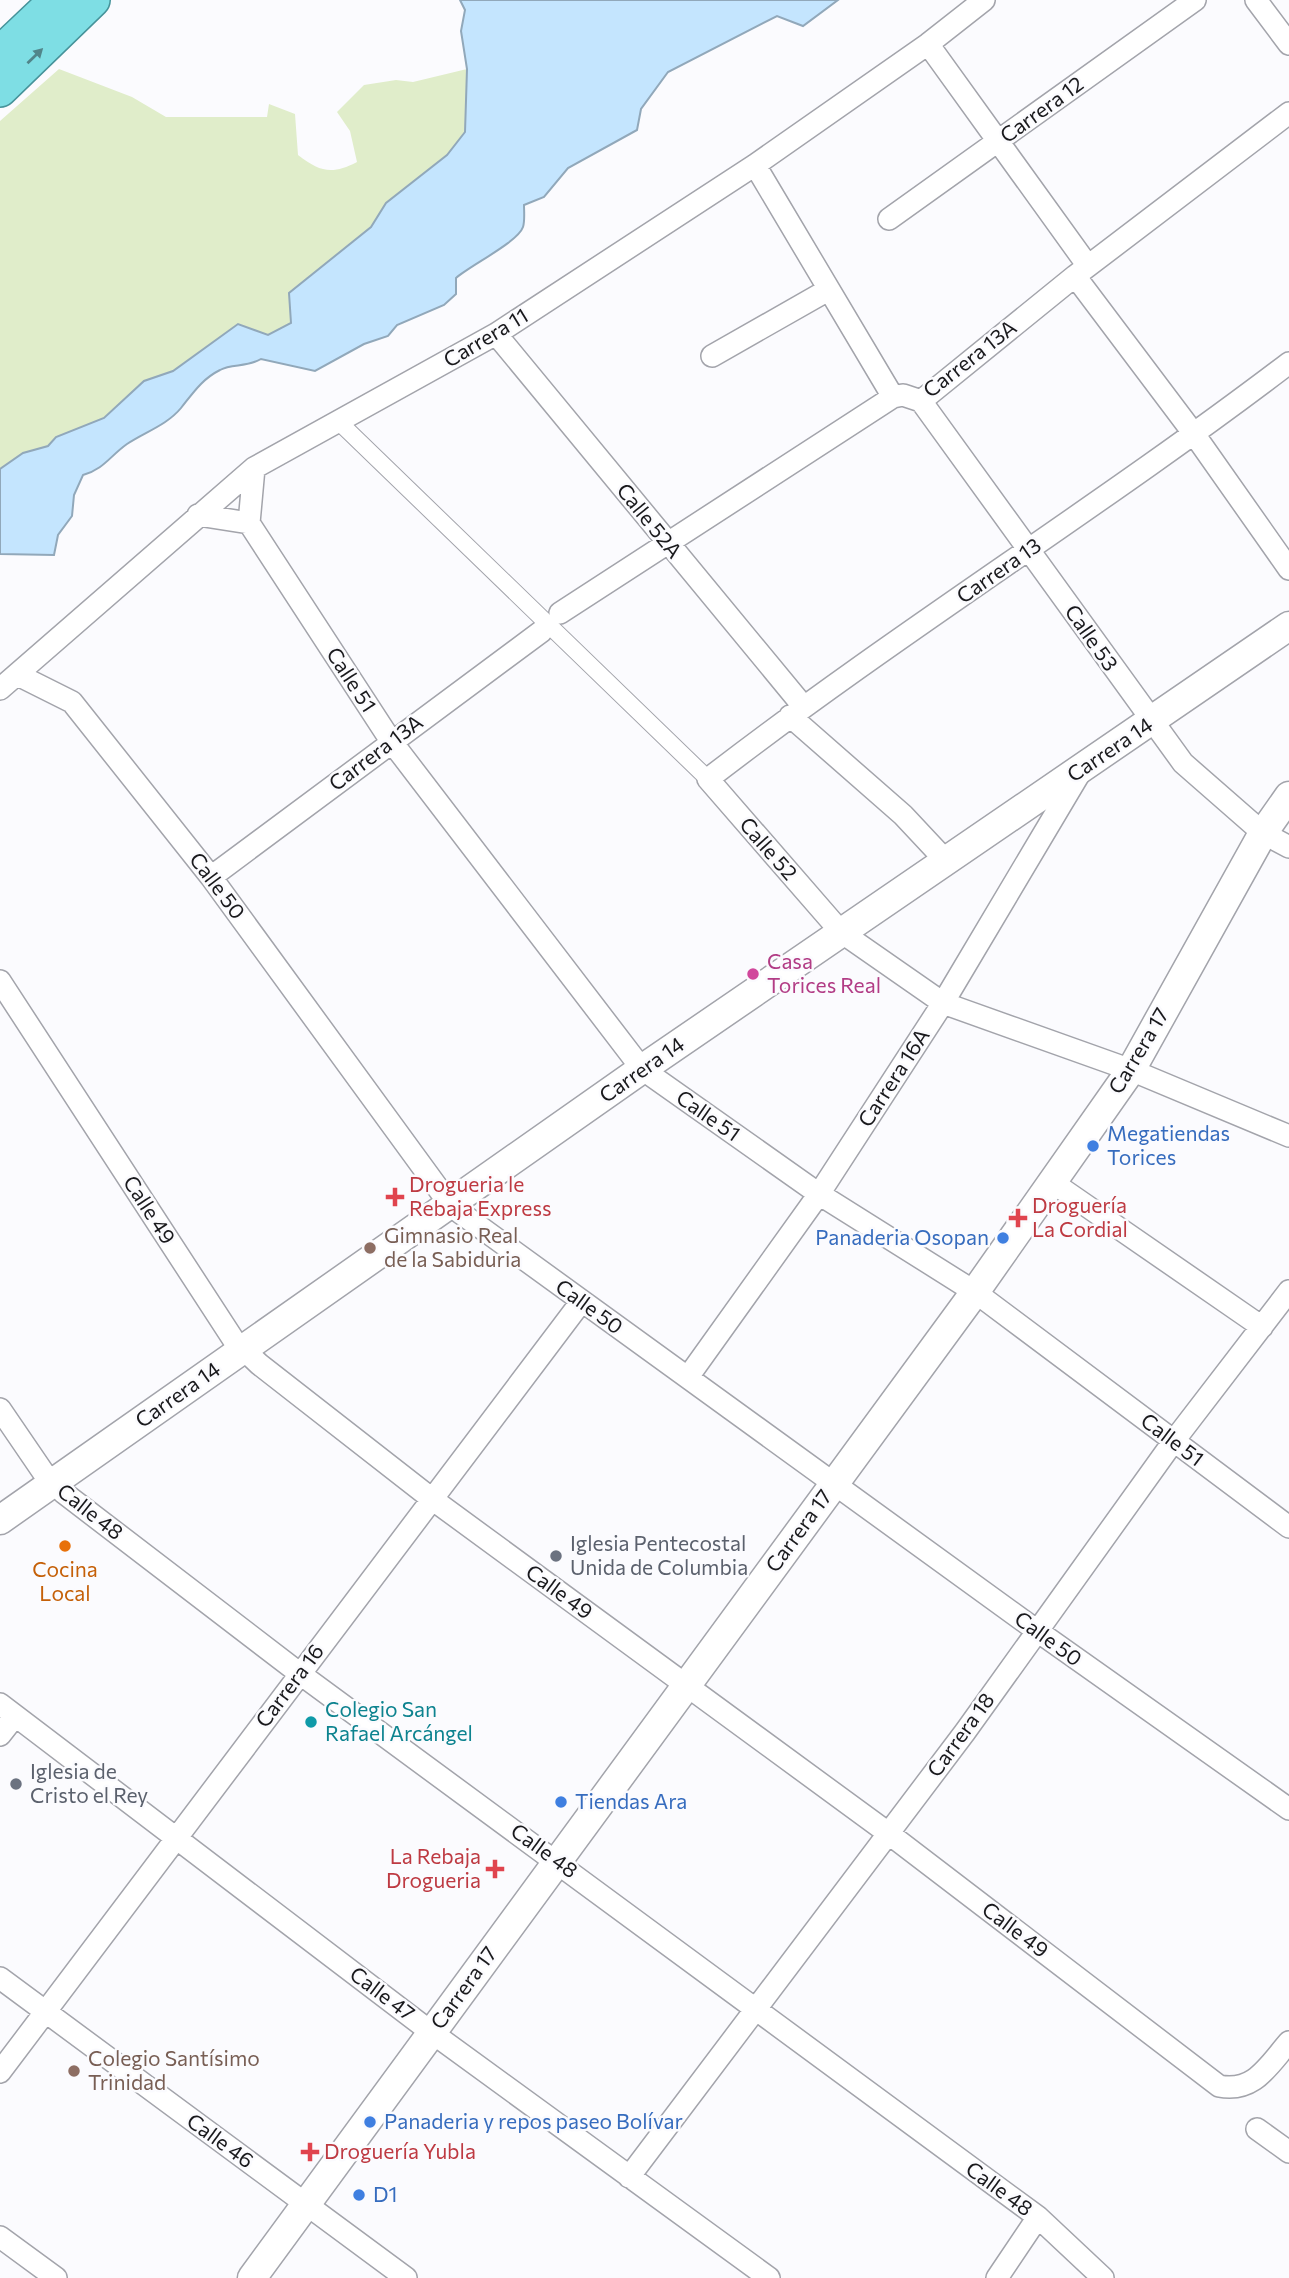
<svg xmlns="http://www.w3.org/2000/svg" width="1289" height="2278" font-family="Commissioner,sans-serif">
	<style>
		.green { fill: #e0edca }
		.water { fill: #c4e5fe; stroke: #91a8ba; stroke-width: 2 }
		.lines { fill: none; stroke-linecap: round; stroke-linejoin: round }
		.pedestrian-casing { stroke: #a3a4ab; stroke-width: 18 }
		.minor-casing { stroke: #a3a4ab; stroke-width: 24 }
		.secondary-casing { stroke: #a3a4ab; stroke-width: 31 }
		.trunk-casing { stroke: #46939a; stroke-width: 36 }
		.pedestrian { stroke: #fff; stroke-width: 16 }
		.minor { stroke: #fff; stroke-width: 21 }
		.secondary { stroke: #fff; stroke-width: 28 }
		.trunk { stroke: #7edee4; stroke-width: 33 }
		.oneway { fill: #51858a }
		.hotel-dot { fill: #d1479c; stroke: #fbfbfe; stroke-width: 2.5 }
		.shop-dot { fill: #3f7fe0; stroke: #fbfbfe; stroke-width: 2.5 }
		.health-dot { fill: #e0444e; stroke: #fbfbfe; stroke-width: 2.5 }
		.education-dot { fill: #8d6e63; stroke: #fbfbfe; stroke-width: 2.5 }
		.food-dot { fill: #e8710a; stroke: #fbfbfe; stroke-width: 2.5 }
		.worship-dot { fill: #6b7280; stroke: #fbfbfe; stroke-width: 2.5 }
		.culture-dot { fill: #0f9aa8; stroke: #fbfbfe; stroke-width: 2.5 }
		.labels { text-anchor: middle; stroke-width: 5; stroke-linejoin: round; paint-order: stroke }
		.street-label { font-size: 21px; fill: #19191c; stroke: #fbfbfe }
		.hotel-label { font-size: 21px; fill: #b23c85; stroke: #fbfbfe; text-anchor: start }
		.shop-label { font-size: 21px; fill: #366cbe; stroke: #fbfbfe; text-anchor: start }
		.health-label { font-size: 21px; fill: #be3a42; stroke: #fbfbfe; text-anchor: start }
		.education-label { font-size: 21px; fill: #785e54; stroke: #fbfbfe; text-anchor: start }
		.worship-label { font-size: 21px; fill: #5b616d; stroke: #fbfbfe; text-anchor: start }
		.food-label { font-size: 21px; fill: #c56008; stroke: #fbfbfe }
		.culture-label { font-size: 21px; fill: #0d838f; stroke: #fbfbfe; text-anchor: start }
	</style>
	<rect width="100%" height="100%" fill="#fbfbfe"/>
	<!-- green -->
	<path class="green" d="M59 69 132 97 166 117H267L269 104 295 114 298 155C320 172 332 175 357 162L350 131 337 112 364 85 396 80 413 82 467 69 465 132 447 155 386 203 371 227 289 293 291 323 268 335 238 324 173 371 144 381 104 418 56 437 48 446 23 453 0 469V121Z"/>
	<!-- water -->
	<path class="water" d="M460 0H838L803 26 777 16 668 72 641 109 637 130 568 168 544 197 524 205C524 211 525 221 523 227 518 242 471 265 456 278V294L444 305 397 325 388 336 364 344 315 371 261 359C246 368 232 363 220 370 202 379 193 393 181 408 167 425 145 432 127 444 110 456 104 469 83 475L74 495 72 516 58 535 54 555 0 554V469L23 453 48 446 56 437 104 418 144 381 173 371 238 324 268 335 291 323 289 293 371 227 386 203 447 155 465 132 467 69 461 31 465 10Z"/>
	<g class="lines">
		<defs>
			<path id="pedestrian" d="M339 422 708 779"/>
			<path id="minor" d="M1256 0 1289 44
				M928 44 1088 266
				M755 165 893 397
				M889 219 1195 0
				M1075 276 1194 434 1289 569
				M496 334 803 706
				M712 356 828 290
				M1289 363C1100 507 897 633 708 779L841 932 943 1003 1131 1070 1289 1136
				M921 401 1183 763 1263 833 1289 847
				M254 468 249 523 391 741 642 1069 819 1194 975 1292 1289 1527
				M198 515 249 523
				M560 613 893 397 903 395 921 401 1075 276 1289 113
				M18 675 72 702 211 877 451 1206 1036 1630 1289 1809
				M0 689 254 468 496 334 755 165 928 44 984 0
				M790 716 903 815 947 862
				M211 877 542 631
				M0 981 233 1339 259 1364 432 1499 888 1833 1219 2086C1254 2093 1268 2066 1289 2042
				M1052 1182 1262 1327
				M688 1377 819 1194 943 1003 1081 771
				M0 1409 43 1472 64 1493 299 1673 1038 2217 1103 2278
				M0 1704 431 2032 769 2278
				M0 1735 15 1716
				M0 1978 406 2278
				M0 2072 581 1302
				M1257 2129 1289 2152
				M629 2177 965 1732 1173 1442 1289 1291
				M0 2237 56 2278
				M997 2278 1038 2217"/>
			<path id="secondary" d="M0 1520 642 1069 1289 626
				M252 2278 975 1292 1131 1070 1263 833 1289 796"/>
			<path id="trunk" d="M0 53 56 0
				M0 90 93 0"/>
		</defs>
		<!-- pedestrian casing -->
		<use href="#pedestrian" class="pedestrian-casing"/>
		<!-- minor casing -->
		<use href="#minor" class="minor-casing"/>
		<!-- secondary casing -->
		<use href="#secondary" class="secondary-casing"/>
		<!-- trunk casing -->
		<use href="#trunk" class="trunk-casing"/>
		<!-- pedestrian -->
		<use href="#pedestrian" class="pedestrian"/>
		<!-- minor -->
		<use href="#minor" class="minor"/>
		<!-- secondary -->
		<use href="#secondary" class="secondary"/>
		<!-- trunk -->
		<use href="#trunk" class="trunk"/>
	</g>
	<!-- one-way arrows -->
	<defs><path id="oneway-solid" d="M-6-.8H1V-3.2L6.5 0L1 3.2V.8H-6Z" transform="scale(1.75)"/></defs>
	<use class="oneway" href="#oneway-solid" transform="translate(35 56) rotate(-44)"/>
	<!-- markers -->
	<circle class="hotel-dot" cx="753" cy="974" r="7"/>
	<g class="shop-dot">
		<circle cx="1093" cy="1146" r="7"/>
		<circle cx="1003" cy="1238" r="7"/>
		<circle cx="561" cy="1802" r="7"/>
		<circle cx="370" cy="2122" r="7"/>
		<circle cx="359" cy="2195" r="7"/>
	</g>
	<g class="health-dot">
		<path d="M391.5 1186.5h7v7h7v7h-7v7h-7v-7h-7v-7h7z"/>
		<path d="M1014.5 1207.5h7v7h7v7h-7v7h-7v-7h-7v-7h7z"/>
		<path d="M491.5 1858.5h7v7h7v7h-7v7h-7v-7h-7v-7h7z"/>
		<path d="M306.5 2141.5h7v7h7v7h-7v7h-7v-7h-7v-7h7z"/>
	</g>
	<g class="education-dot">
		<circle cx="370" cy="1248" r="7"/>
		<circle cx="74" cy="2071" r="7"/>
	</g>
	<circle class="food-dot" cx="65" cy="1546" r="7"/>
	<g class="worship-dot">
		<circle cx="556" cy="1556" r="7"/>
		<circle cx="16" cy="1784" r="7"/>
	</g>
	<circle class="culture-dot" cx="311" cy="1722" r="7"/>
	<g class="labels">
		<!-- street labels -->
		<g class="street-label">
			<text transform="translate(1042 110) rotate(-36)" y="7">Carrera 12</text>
			<text transform="translate(486 338) rotate(-31)" y="7">Carrera 11</text>
			<text transform="translate(970 359) rotate(-38)" y="7">Carrera 13A</text>
			<text transform="translate(649 521) rotate(51)" y="7">Calle 52A</text>
			<text transform="translate(999 571) rotate(-35)" y="7">Carrera 13</text>
			<text transform="translate(1091 638) rotate(55)" y="7">Calle 53</text>
			<text transform="translate(351 680) rotate(57)" y="7">Calle 51</text>
			<text transform="translate(1110 750) rotate(-34)" y="7">Carrera 14</text>
			<text transform="translate(376 753) rotate(-37)" y="7">Carrera 13A</text>
			<text transform="translate(768 849) rotate(49)" y="7">Calle 52</text>
			<text transform="translate(217 886) rotate(53)" y="7">Calle 50</text>
			<text transform="translate(1139 1051) rotate(-59)" y="7">Carrera 17</text>
			<text transform="translate(642 1070) rotate(-35)" y="7">Carrera 14</text>
			<text transform="translate(894 1078) rotate(-57)" y="7">Carrera 16A</text>
			<text transform="translate(708 1116) rotate(35)" y="7">Calle 51</text>
			<text transform="translate(149 1210) rotate(57)" y="7">Calle 49</text>
			<text transform="translate(589 1307) rotate(36)" y="7">Calle 50</text>
			<text transform="translate(178 1395) rotate(-35)" y="7">Carrera 14</text>
			<text transform="translate(1172 1440) rotate(37)" y="7">Calle 51</text>
			<text transform="translate(90 1512) rotate(38)" y="7">Calle 48</text>
			<text transform="translate(799 1531) rotate(-54)" y="7">Carrera 17</text>
			<text transform="translate(559 1592) rotate(36)" y="7">Calle 49</text>
			<text transform="translate(1048 1639) rotate(36)" y="7">Calle 50</text>
			<text transform="translate(290 1686) rotate(-53)" y="7">Carrera 16</text>
			<text transform="translate(961 1735) rotate(-54)" y="7">Carrera 18</text>
			<text transform="translate(544 1851) rotate(36)" y="7">Calle 48</text>
			<text transform="translate(1015 1930) rotate(37)" y="7">Calle 49</text>
			<text transform="translate(464 1988) rotate(-54)" y="7">Carrera 17</text>
			<text transform="translate(382 1994) rotate(37)" y="7">Calle 47</text>
			<text transform="translate(220 2141) rotate(36)" y="7">Calle 46</text>
			<text transform="translate(999 2189) rotate(36)" y="7">Calle 48</text>
		</g>
		<!-- hotel labels -->
		<g class="hotel-label">
			<text x="767" y="969">Casa<tspan x="767" dy="24">Torices Real</tspan></text>
		</g>
		<!-- shop labels -->
		<g class="shop-label">
			<text x="1107" y="1141">Megatiendas<tspan x="1107" dy="24">Torices</tspan></text>
			<text x="989" y="1245" text-anchor="end">Panaderia Osopan</text>
			<text x="575" y="1809">Tiendas Ara</text>
			<text x="384" y="2129">Panaderia y repos paseo Bolívar</text>
			<text x="373" y="2202">D1</text>
		</g>
		<!-- health labels -->
		<g class="health-label">
			<text x="409" y="1192">Drogueria le<tspan x="409" dy="24">Rebaja Express</tspan></text>
			<text x="1032" y="1213">Droguería<tspan x="1032" dy="24">La Cordial</tspan></text>
			<text x="481" y="1864" text-anchor="end">La Rebaja<tspan x="481" dy="24">Drogueria</tspan></text>
			<text x="324" y="2159">Droguería Yubla</text>
		</g>
		<!-- education labels -->
		<g class="education-label">
			<text x="384" y="1243">Gimnasio Real<tspan x="384" dy="24">de la Sabiduria</tspan></text>
			<text x="88" y="2066">Colegio Santísimo<tspan x="88" dy="24">Trinidad</tspan></text>
		</g>
		<!-- worship labels -->
		<g class="worship-label">
			<text x="570" y="1551">Iglesia Pentecostal<tspan x="570" dy="24">Unida de Columbia</tspan></text>
			<text x="30" y="1779">Iglesia de<tspan x="30" dy="24">Cristo el Rey</tspan></text>
		</g>
		<!-- food labels -->
		<g class="food-label">
			<text x="65" y="1577">Cocina<tspan x="65" dy="24">Local</tspan></text>
		</g>
		<!-- culture labels -->
		<g class="culture-label">
			<text x="325" y="1717">Colegio San<tspan x="325" dy="24">Rafael Arcángel</tspan></text>
		</g>
	</g>
</svg>
